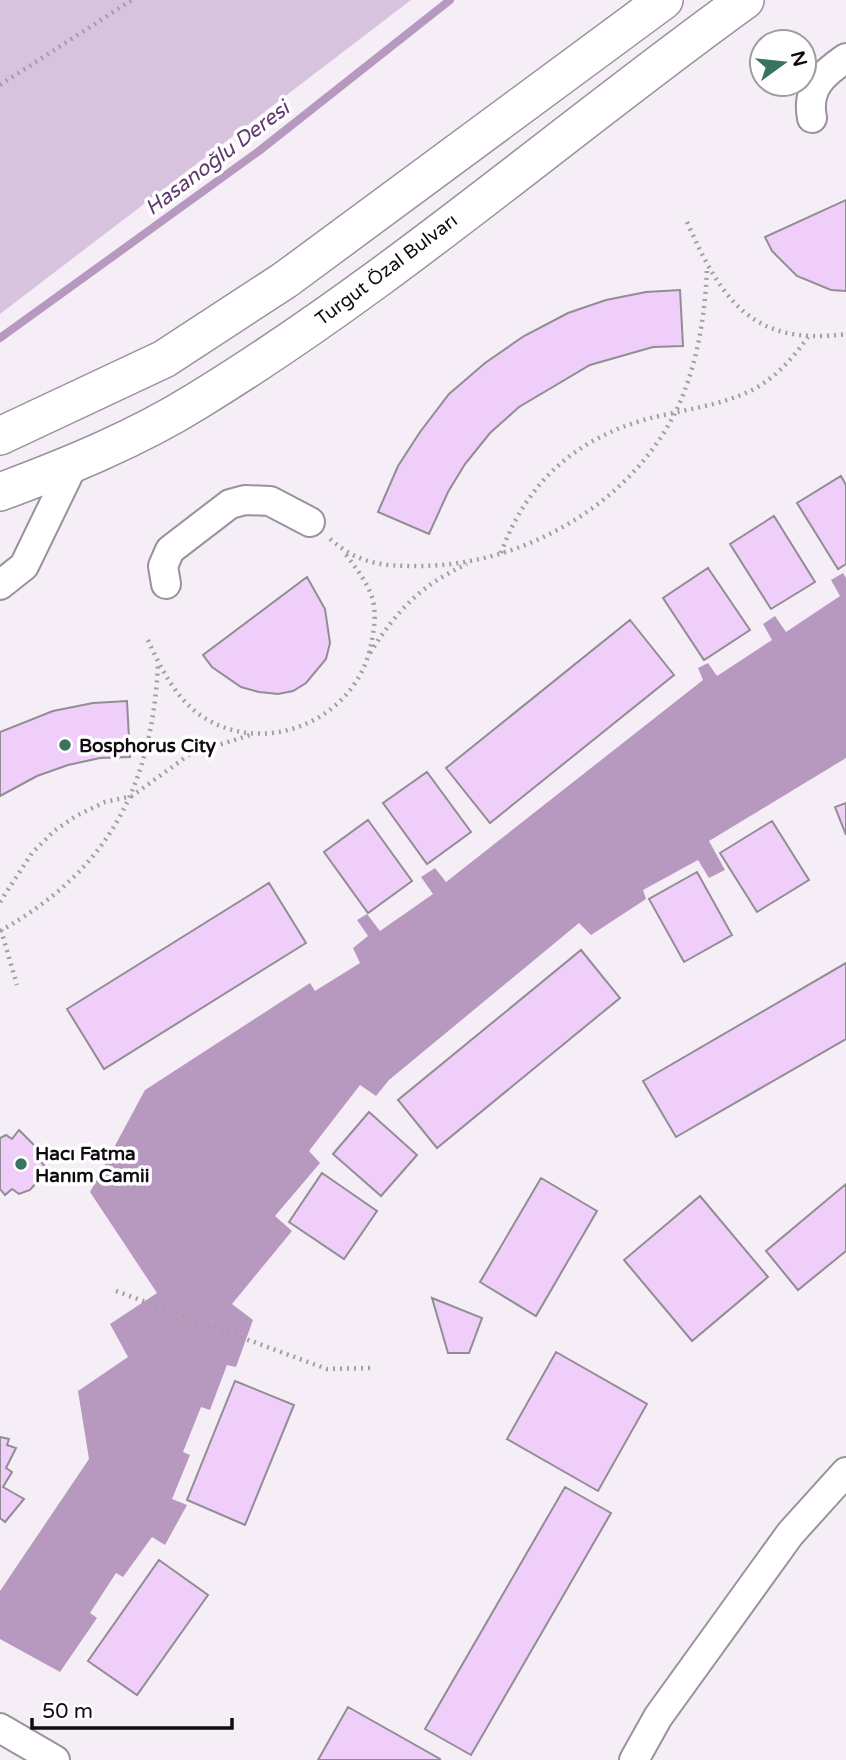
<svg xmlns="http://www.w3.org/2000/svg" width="846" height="1760" font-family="'Varela Round',sans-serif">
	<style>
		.green { fill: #d8c3de }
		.water { fill: #b799c0 }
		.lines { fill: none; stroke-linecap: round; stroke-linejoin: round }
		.stream { stroke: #b799c0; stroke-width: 8 }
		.building { fill: #efcff9; stroke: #928c94; stroke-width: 2 }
		.minor-casing { stroke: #98929a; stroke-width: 32 }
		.major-casing { stroke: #98929a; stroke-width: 40 }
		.path { stroke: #a49ea5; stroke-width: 4.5; stroke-dasharray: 2 5; stroke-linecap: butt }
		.minor { stroke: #fff; stroke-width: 28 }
		.major { stroke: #fff; stroke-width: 37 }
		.poi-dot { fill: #38745f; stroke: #fff; stroke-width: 2.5 }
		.labels { text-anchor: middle; stroke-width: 7; stroke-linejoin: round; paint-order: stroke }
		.street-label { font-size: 19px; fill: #100d10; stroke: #fff }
		.poi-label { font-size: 19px; font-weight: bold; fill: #100d10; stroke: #fff; text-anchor: start }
		.water-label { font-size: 21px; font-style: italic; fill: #60386c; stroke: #fff }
	</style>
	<rect width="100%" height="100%" fill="#f5eef7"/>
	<!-- green -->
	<path class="green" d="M0 0H411L0 314Z"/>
	<!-- water -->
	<path class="water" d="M843 573 846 578V758L709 841 725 870 709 878 698 860 643 890 646 899 591 935 579 923 389 1080 376 1096 360 1085 309 1151 320 1163 275 1216 292 1231 232 1304 253 1320 236 1367 227 1365 210 1410 201 1407 183 1452 190 1455 172 1499 187 1505 165 1545 152 1537 123 1577 116 1573 90 1613 97 1618 60 1672 0 1639V1591L89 1459 78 1391 128 1357 110 1324 157 1293 90 1192 145 1090 310 983 315 991 360 963 353 948 368 936 357 920 367 914 380 931 433 894 421 877 435 868 446 882 703 680 698 668 708 663 717 676 772 640 763 624 775 616 786 632 840 596 831 580Z"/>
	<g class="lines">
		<!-- stream -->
		<path class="stream" d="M0 338 259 151 450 0"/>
	</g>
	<!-- building -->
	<path class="building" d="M846 200V291L831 290 797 276 772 251 765 237Z
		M680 290 683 346 653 347 590 365 519 407 490 433 465 464 448 492 429 534 378 512 398 466 420 432 449 394 485 363 524 336 568 313 606 300 646 292Z
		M841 476 846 485V564L838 569 797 503Z
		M774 516 815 582 771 609 730 544Z
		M708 568 750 630 704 660 663 598Z
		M307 577 325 609 330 643 326 659 306 683 293 691 278 694 259 692 241 687 212 667 203 655Z
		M630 620 674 675 490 823 446 768Z
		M127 701 130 757 100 758 68 765 37 776 0 796V732L53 711 93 703Z
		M427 772 471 832 427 864 383 803Z
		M846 803V835L835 807Z
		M368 820 412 881 368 913 324 852Z
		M772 821 809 880 757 912 720 853Z
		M697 872 732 935 684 962 649 899Z
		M269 883 306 943 104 1069 67 1009Z
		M581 950 620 998 437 1148 398 1100Z
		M846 963V1039L676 1137 643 1081Z
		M369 1112 417 1155 381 1196 333 1154Z
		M19 1130 46 1157 40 1161 45 1166 43 1175 30 1190 19 1194 12 1189 5 1195 0 1189V1138L6 1135 12 1139Z
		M322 1173 377 1211 344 1259 289 1222Z
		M541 1178 597 1211 536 1316 480 1282Z
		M846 1184V1251L798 1290 766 1251Z
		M700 1196 768 1277 692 1341 624 1260Z
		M432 1298 482 1318 469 1353H448Z
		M556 1352 647 1404 598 1491 507 1439Z
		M235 1381 294 1405 245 1525 187 1500Z
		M0 1437 9 1439 7 1445 16 1448 6 1468 12 1472 3 1487 24 1499 5 1522 0 1518Z
		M565 1487 611 1513 471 1755 425 1729Z
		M159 1560 208 1595 137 1695 88 1661Z
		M348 1707 440 1759 439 1760H318Z"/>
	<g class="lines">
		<defs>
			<path id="minor" d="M812 118C806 88 823 74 846 58
				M166 584 163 566 170 550 230 504 245 500 270 501 310 522
				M0 585 24 566 73 465
				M0 1728 55 1760
				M634 1760 658 1717 790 1534 846 1472"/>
			<path id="major" d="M0 436 164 359 285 280 664 0
				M0 492C67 467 136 439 197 401 390 283 562 132 745 0"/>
		</defs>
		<!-- minor casing -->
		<use href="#minor" class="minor-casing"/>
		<!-- major casing -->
		<use href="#major" class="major-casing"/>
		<!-- path -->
		<path class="path" d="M0 85 132 0
			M687 222C721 299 752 347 846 334
			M330 539C359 564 381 566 418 566 521 566 628 506 675 413 697 368 705 317 707 268
			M501 553C526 483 575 439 647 419 681 410 719 406 750 391 775 379 792 359 808 337
			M148 640C161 669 176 699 203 717 267 758 356 719 371 645 374 631 377 612 372 597 366 580 355 567 344 552
			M370 653C397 610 421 585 467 564
			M0 902 32 853 54 831 76 816 105 802 132 796 190 754 250 735
			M1 930 17 985
			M0 931C109 870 152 786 158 664
			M116 1291 327 1369 373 1368"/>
		<!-- minor -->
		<use href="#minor" class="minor"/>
		<!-- major -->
		<use href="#major" class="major"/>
	</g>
	<!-- markers -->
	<g class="poi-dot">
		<circle cx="65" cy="745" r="7"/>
		<circle cx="21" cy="1164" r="7"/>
	</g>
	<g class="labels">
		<!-- street labels -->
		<g class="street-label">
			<text transform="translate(386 269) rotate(-37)" y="7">Turgut Özal Bulvarı</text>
		</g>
		<!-- poi labels -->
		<g class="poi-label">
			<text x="79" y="752">Bosphorus City</text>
			<text x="35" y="1160">Hacı Fatma<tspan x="35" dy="22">Hanım Camii</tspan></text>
		</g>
		<!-- water labels -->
		<g class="water-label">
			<text transform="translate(217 158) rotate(-37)" y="7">Hasanoğlu Deresi</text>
		</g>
	</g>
	<!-- north arrow -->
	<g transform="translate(783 63) rotate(75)"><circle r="33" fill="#ffffff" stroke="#9f9e9f" stroke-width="2"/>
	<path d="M0-5L12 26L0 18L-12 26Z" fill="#38745f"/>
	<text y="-10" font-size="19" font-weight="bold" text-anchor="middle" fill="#100d10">N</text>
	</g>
	<!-- scale -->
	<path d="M32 1718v10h200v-10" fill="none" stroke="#100d10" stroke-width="3.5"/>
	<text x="42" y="1718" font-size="21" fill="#100d10" stroke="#ffffff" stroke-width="5" paint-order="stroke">50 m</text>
</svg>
